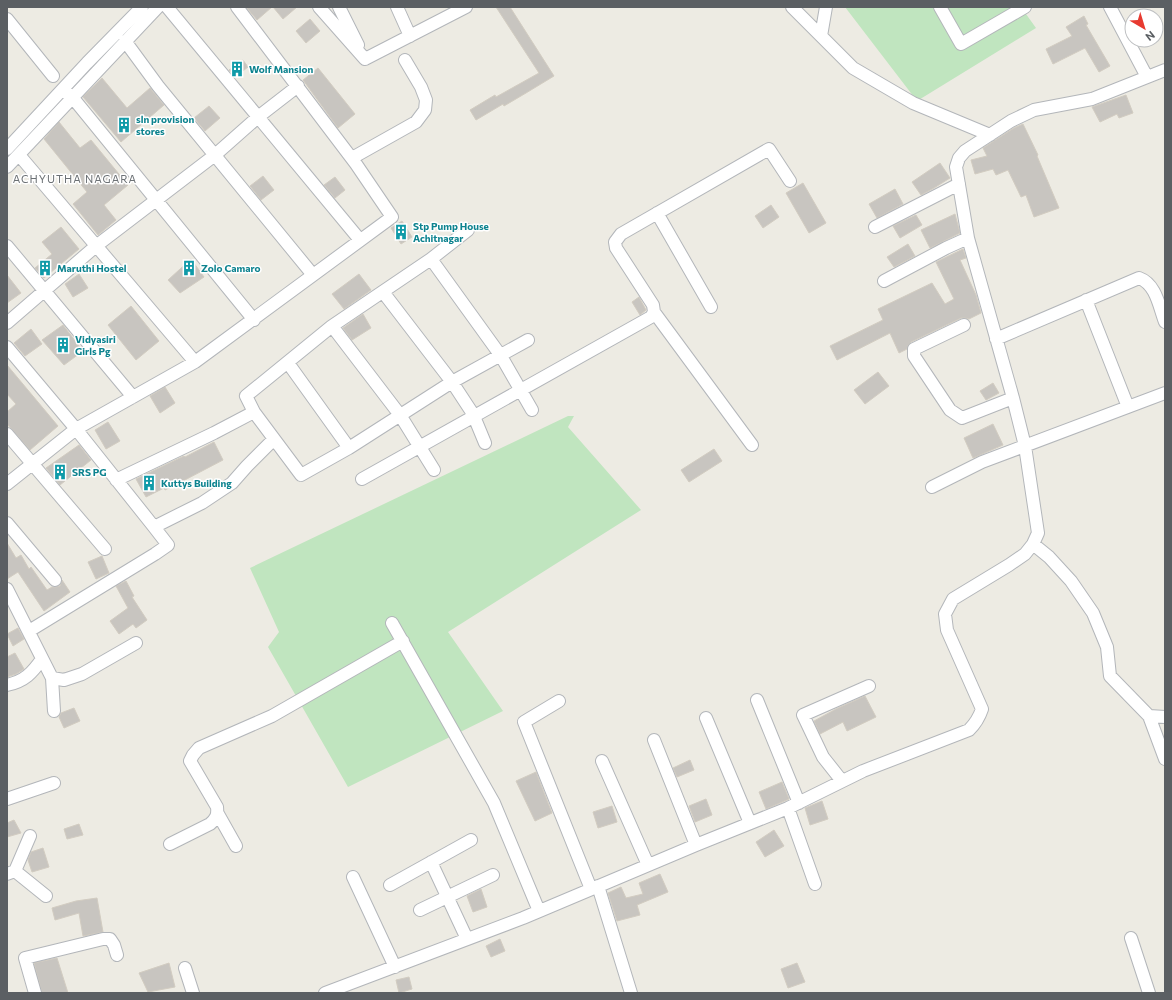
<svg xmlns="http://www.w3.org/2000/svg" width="1172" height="1000" font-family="Commissioner,sans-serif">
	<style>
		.green { fill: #c0e5bf }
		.building { fill: #c8c5c0; stroke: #d2ccc1 }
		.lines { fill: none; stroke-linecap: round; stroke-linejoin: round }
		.minor-casing { stroke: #b3b6ba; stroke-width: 14 }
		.minor { stroke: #fff; stroke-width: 12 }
		.labels { text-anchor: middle; stroke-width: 3; stroke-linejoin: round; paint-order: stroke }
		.culture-label { font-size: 10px; font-weight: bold; fill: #0d838f; stroke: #fff; text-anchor: start }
		.neighbourhood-label { font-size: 11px; letter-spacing: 1px; fill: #6c7175; stroke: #fff }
	</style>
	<rect width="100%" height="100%" fill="#edebe3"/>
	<!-- green -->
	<path class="green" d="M845 7H1021L1036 28 917 101Z
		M568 416H574L568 427 641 510 448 632 503 711 348 787 268 647 279 632 250 568Z"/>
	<!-- building -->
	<path class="building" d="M246 7H272L257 20Z
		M273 7H297L283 19Z
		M496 7H510L554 76 526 93 504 106 503 104 476 120 470 110 495 95 496 97 539 73Z
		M1084 16 1088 24 1086 25 1110 66 1099 72 1085 48 1053 64 1046 49 1072 36 1066 27Z
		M310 19 320 31 306 43 296 31Z
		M243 60 248 67 235 77 229 70Z
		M318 68 355 114 338 128 303 80Z
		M102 78 127 108 150 88 164 105 121 142 83 97Z
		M1126 95 1133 113 1119 118 1117 114 1100 122 1092 107Z
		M209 106 220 118 205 131 194 118Z
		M59 122 80 148 91 140 128 185 104 205 116 220 98 235 73 204 87 192 44 139Z
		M1023 124 1038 155 1037 156 1059 208 1034 217 1026 195 1021 197 1008 170 996 175 993 169 975 174 971 160 987 156 983 148 1014 128Z
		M940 163 950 178 934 188 921 195 912 182Z
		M263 176 274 190 261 200 250 186Z
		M335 177 345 190 335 198 324 185Z
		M803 183 826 223 809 233 786 193Z
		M895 189 903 204 877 218 869 204Z
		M771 205 779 217 763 228 755 216Z
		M955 214 960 233 930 248 921 230Z
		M916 215 922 225 900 238 893 226Z
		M402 221 412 237 401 244 391 228Z
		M61 227 79 249 44 278 35 268 52 254 42 242Z
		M908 244 915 256 894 267 887 257Z
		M963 249 966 258 960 260 976 295 981 313 969 319 965 318H961L911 342 908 345 907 349 899 353 890 333 837 360 830 346 883 320 878 309 932 283 945 304 954 299 936 262Z
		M191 259 204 277 180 293 168 280Z
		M79 274 88 288 73 297 65 284Z
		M359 274 371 290 344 309 332 294Z
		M7 275 21 293 7 303Z
		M639 297 646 310 640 315 632 302Z
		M131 306 159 341 136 360 108 325Z
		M363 314 371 328 352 340 343 328Z
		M63 325 83 351 64 365 42 340Z
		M31 329 42 344 25 356 14 343Z
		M7 365 58 426 30 450 7 424V412L16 404 7 394Z
		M878 372 889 386 865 404 854 390Z
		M993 383 999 393 986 400 980 391Z
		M165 387 175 403 160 413 150 396Z
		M108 422 120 441 106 449 95 430Z
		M993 424 1003 445 973 458 964 438Z
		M214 442 223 460 181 482 165 490 164 488 146 497 136 479 184 456 185 457Z
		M79 445 91 460 60 485 46 468Z
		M714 449 722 461 689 482 681 470Z
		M7 543 16 558 21 555 29 569 31 567 47 590 52 587H56L60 586 62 580 70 592 44 611 18 572 7 579Z
		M102 556 109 573 96 579 88 562Z
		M126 581 134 596 132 597 147 620 136 628 133 624 119 634 110 621 128 608 116 586Z
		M18 628 24 639 13 646 7 634Z
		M15 653 24 669 16 674 7 677V657Z
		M865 696 876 717 847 731 843 722 820 734 814 721 836 709Z
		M74 708 80 721 64 728 59 717 61 713Z
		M690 760 694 770 677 777 673 768Z
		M536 772 552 813 535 821 516 781Z
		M782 782 789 799 766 809 759 792Z
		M706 799 712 815 695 822 689 806Z
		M822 801 828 819 810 825 805 808Z
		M612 806 617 822 598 828 593 812Z
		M14 820 21 833 7 837V823Z
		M79 824 83 835 67 839 64 829Z
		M774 830 784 846 765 857 756 842Z
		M43 848 49 867 32 872 28 860 31 852Z
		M660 874 668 892 637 905 640 915 617 921 608 893 621 887 626 898 643 894 639 883Z
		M481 889 487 907 473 912 467 896Z
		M97 898 103 932 83 936 79 913 55 920 52 908 76 901Z
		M500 939 505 951 491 957 486 946Z
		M57 958 68 993H42L34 963Z
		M169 963 175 987 148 992 139 973Z
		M797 963 805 982 788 988 781 969Z
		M409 977 412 989 399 993 396 980Z"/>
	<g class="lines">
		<defs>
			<path id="minor" d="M167 7 360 240
				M319 7 365 59
				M339 7 358 45
				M397 7 410 36
				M792 7 853 68 913 103 990 135
				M940 7 961 44 1025 7
				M1110 7 1147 77
				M7 19 53 76
				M821 36 826 7
				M125 41 158 86 313 275
				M365 59 466 7
				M63 89 73 98 254 320
				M7 149 87 63 142 7
				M19 155 195 362
				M352 158 416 122 425 110 426 100 421 87 405 60
				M7 167 158 7
				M657 213 711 307
				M875 227 959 184
				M7 246 133 397
				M431 259 501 356 532 410
				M884 281 946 248 968 238
				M383 292 452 382 473 414 485 443
				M1086 300 1128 407
				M654 312 752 445
				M7 323 96 246 215 155 258 117 298 86
				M964 325 914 349V356L950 410 962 418 1013 398
				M332 326 400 415 434 470
				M996 339 1139 278C1156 284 1159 306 1165 322
				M7 347 76 429 154 527
				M288 363 349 448
				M254 412 301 475 349 448 452 382 528 340
				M7 434 105 549
				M362 479 651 317 654 312 653 305 616 248 615 242 621 234 769 149 790 181
				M116 480 214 433 254 412 246 396 332 326 431 259 468 230
				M7 484 76 429 195 362 392 217 356 164 237 7
				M932 487 982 462 1165 393
				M7 523 55 580
				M1033 544 1049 557 1071 581 1093 613 1107 647 1110 676 1149 716 1165 759
				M7 589 52 678 54 711
				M392 623 494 803 539 911
				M29 631 155 554 168 545 154 527 202 503 232 483 247 466 274 439
				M52 678 64 680 82 674 136 643
				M7 685C25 681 32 673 42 659
				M757 700 799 803
				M559 701 524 722 591 889
				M1149 716 1165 717
				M706 718 750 823
				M654 740 696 845
				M602 761 648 865
				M842 781 823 757 803 715 869 686
				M7 799 54 783
				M788 808 815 884
				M218 814 236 846
				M170 844 210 824C216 819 218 815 217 807L190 761 193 755 199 748 272 716 403 641
				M431 862 467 939
				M15 871 30 836
				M7 874 15 871 46 896
				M353 877 395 967
				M390 885 471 840
				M598 886 631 993
				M420 910 493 875
				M1131 938 1149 993
				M185 968 193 993
				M35 993 25 958 103 939H110L114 945 117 955
				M325 993 523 918 696 845 788 808 863 771 969 730C976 723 979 718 982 709L947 630 945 614 953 599 1009 565 1025 554 1033 544 1038 533 1025 446 1013 398 968 238 956 167 959 158 965 151 1011 121 1034 110 1092 99 1165 70"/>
		</defs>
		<!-- minor casing -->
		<use href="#minor" class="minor-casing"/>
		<!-- minor -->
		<use href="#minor" class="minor"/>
	</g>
	<!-- icons -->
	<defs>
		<symbol id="building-bare" viewBox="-9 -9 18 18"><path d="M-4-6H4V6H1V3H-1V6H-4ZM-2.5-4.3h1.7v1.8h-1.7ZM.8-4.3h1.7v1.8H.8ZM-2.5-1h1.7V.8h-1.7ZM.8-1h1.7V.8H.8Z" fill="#0f9aa8" stroke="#fff" stroke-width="2.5" paint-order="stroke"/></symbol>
	</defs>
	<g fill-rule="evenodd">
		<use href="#building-bare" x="226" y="58" width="22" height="22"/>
		<use href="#building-bare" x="113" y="114" width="22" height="22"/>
		<use href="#building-bare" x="390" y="221" width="22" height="22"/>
		<use href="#building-bare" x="34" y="257" width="22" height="22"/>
		<use href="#building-bare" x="178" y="257" width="22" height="22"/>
		<use href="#building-bare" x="52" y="334" width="22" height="22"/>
		<use href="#building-bare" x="49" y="461" width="22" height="22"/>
		<use href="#building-bare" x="138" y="472" width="22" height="22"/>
	</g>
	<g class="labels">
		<!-- culture labels -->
		<g class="culture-label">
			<text x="249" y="73">Wolf Mansion</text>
			<text x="136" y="123">sln provision<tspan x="136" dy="12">stores</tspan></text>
			<text x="413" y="230">Stp Pump House<tspan x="413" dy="12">Achitnagar</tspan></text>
			<text x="57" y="272">Maruthi Hostel</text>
			<text x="201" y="272">Zolo Camaro</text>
			<text x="75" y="343">Vidyasiri<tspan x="75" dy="12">Girls Pg</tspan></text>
			<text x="72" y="476">SRS PG</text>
			<text x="161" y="487">Kuttys Building</text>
		</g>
		<!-- neighbourhood labels -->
		<g class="neighbourhood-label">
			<text x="75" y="183">ACHYUTHA NAGARA</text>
		</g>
	</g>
	<!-- border -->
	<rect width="1172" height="1000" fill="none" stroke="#5b5f63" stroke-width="16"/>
	<!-- north arrow -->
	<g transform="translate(1144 28) rotate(142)"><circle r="19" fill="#ffffff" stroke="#bdbfc1"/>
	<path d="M0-3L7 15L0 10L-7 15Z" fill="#e73a30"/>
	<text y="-6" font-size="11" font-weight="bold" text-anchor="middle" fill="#5b5f63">N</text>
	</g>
</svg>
